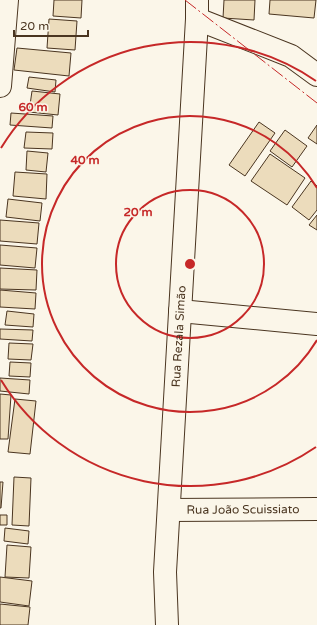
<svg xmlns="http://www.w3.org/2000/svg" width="317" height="625" font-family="'Varela Round',sans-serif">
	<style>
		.building { fill: #ecdcbc; stroke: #4a3520 }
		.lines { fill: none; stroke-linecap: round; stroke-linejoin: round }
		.minor-casing { stroke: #4a3520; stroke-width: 24 }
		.major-casing { stroke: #4a3520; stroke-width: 24 }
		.minor { stroke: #fbf6e9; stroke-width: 22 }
		.major { stroke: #fbf6e9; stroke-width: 22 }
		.power { stroke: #c62828; stroke-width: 1; stroke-dasharray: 14 3 2 3; stroke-linecap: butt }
		.ring { fill: none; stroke: #c62828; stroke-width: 2 }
		.labels { text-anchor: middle; stroke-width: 3; stroke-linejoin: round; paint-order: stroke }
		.street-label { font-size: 12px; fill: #4a3520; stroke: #fbf6e9 }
		.centre { fill: #c62828; stroke: #fbf6e9; stroke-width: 2 }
		.ring-label { font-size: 12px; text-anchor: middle; font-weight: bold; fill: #c62828; stroke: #fbf6e9; stroke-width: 3; stroke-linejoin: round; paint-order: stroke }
	</style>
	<rect width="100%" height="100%" fill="#fbf6e9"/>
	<!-- building -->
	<path class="building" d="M54 0H82L81 18 53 16Z
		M224 0H255L254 20 223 18Z
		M270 0H316L314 18 269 14Z
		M49 19 77 21 75 50 47 48Z
		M17 48 71 53 69 76 14 70Z
		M29 77 56 80 55 92 27 88Z
		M32 91 60 94 58 115 29 112Z
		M11 113 53 116 52 128 10 125Z
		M259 122 275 133 245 176 229 165Z
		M317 125V144L308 138Z
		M285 130 307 146 292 167 270 151Z
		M26 132 53 133 52 149 24 148Z
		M27 151 48 153 46 172 26 170Z
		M270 154 305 178 287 205 251 181Z
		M15 172 47 174 46 199 13 196Z
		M311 181 317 186V210L309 220 292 207Z
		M8 199 42 203 40 221 6 217Z
		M317 215V230L309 225Z
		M0 220 39 223 37 244 0 241Z
		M0 245 37 248 35 268 0 265Z
		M0 268 37 270 36 290 0 289Z
		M0 290 36 293 35 309 0 307Z
		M7 311 34 314 33 327 5 325Z
		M0 329 33 330 32 341 0 339Z
		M9 343 33 344 31 360 8 359Z
		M10 362 31 363 30 377 9 376Z
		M0 378 30 380 29 394 0 391Z
		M0 394 11 395 8 439H0Z
		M15 399 36 401 30 454 8 452Z
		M14 477 31 478 29 526 12 525Z
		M0 482H3L1 508H0Z
		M0 515H7V525H0Z
		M5 528 29 531 28 544 4 541Z
		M7 545 31 547 29 578 5 577Z
		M0 577 32 581 29 606 0 602Z
		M0 604 30 607 28 625H0Z"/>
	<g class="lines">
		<defs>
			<g id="minor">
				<path d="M197 19 291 56 317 75"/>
				<path d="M0 86 7 0"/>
				<path d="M180 311 317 324"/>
				<path id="s1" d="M169 510 317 509"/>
			</g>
			<g id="major">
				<path id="s2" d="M167 625 165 572 197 19V0"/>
			</g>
		</defs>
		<!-- minor casing -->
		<use href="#minor" class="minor-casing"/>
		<!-- major casing -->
		<use href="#major" class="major-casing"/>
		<!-- minor -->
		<use href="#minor" class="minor"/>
		<!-- major -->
		<use href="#major" class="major"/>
		<!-- power -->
		<path class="power" d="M185 0 317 103"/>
	</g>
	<!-- distance rings -->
	<g class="ring">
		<circle cx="190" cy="264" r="74"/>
		<path d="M317 340A148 148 0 1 1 317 188"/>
		<path d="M316 447A222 222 0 0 1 1 380M1 148A222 222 0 0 1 316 81"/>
	</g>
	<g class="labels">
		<!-- street labels -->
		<g class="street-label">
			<text dy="4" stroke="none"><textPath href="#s2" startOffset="289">Rua Rezala Simão</textPath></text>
			<text dy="4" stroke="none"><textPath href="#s1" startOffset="74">Rua João Scuissiato</textPath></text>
		</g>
	</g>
	<circle cx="190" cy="264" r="6" class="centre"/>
	<g class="ring-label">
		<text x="33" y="111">60 m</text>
		<text x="85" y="164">40 m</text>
		<text x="138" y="216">20 m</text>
	</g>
	<!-- scale -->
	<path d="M14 30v6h74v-6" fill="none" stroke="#4a3520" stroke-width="2"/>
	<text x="20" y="30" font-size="12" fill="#4a3520" stroke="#fbf6e9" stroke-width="3" paint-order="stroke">20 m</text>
</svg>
